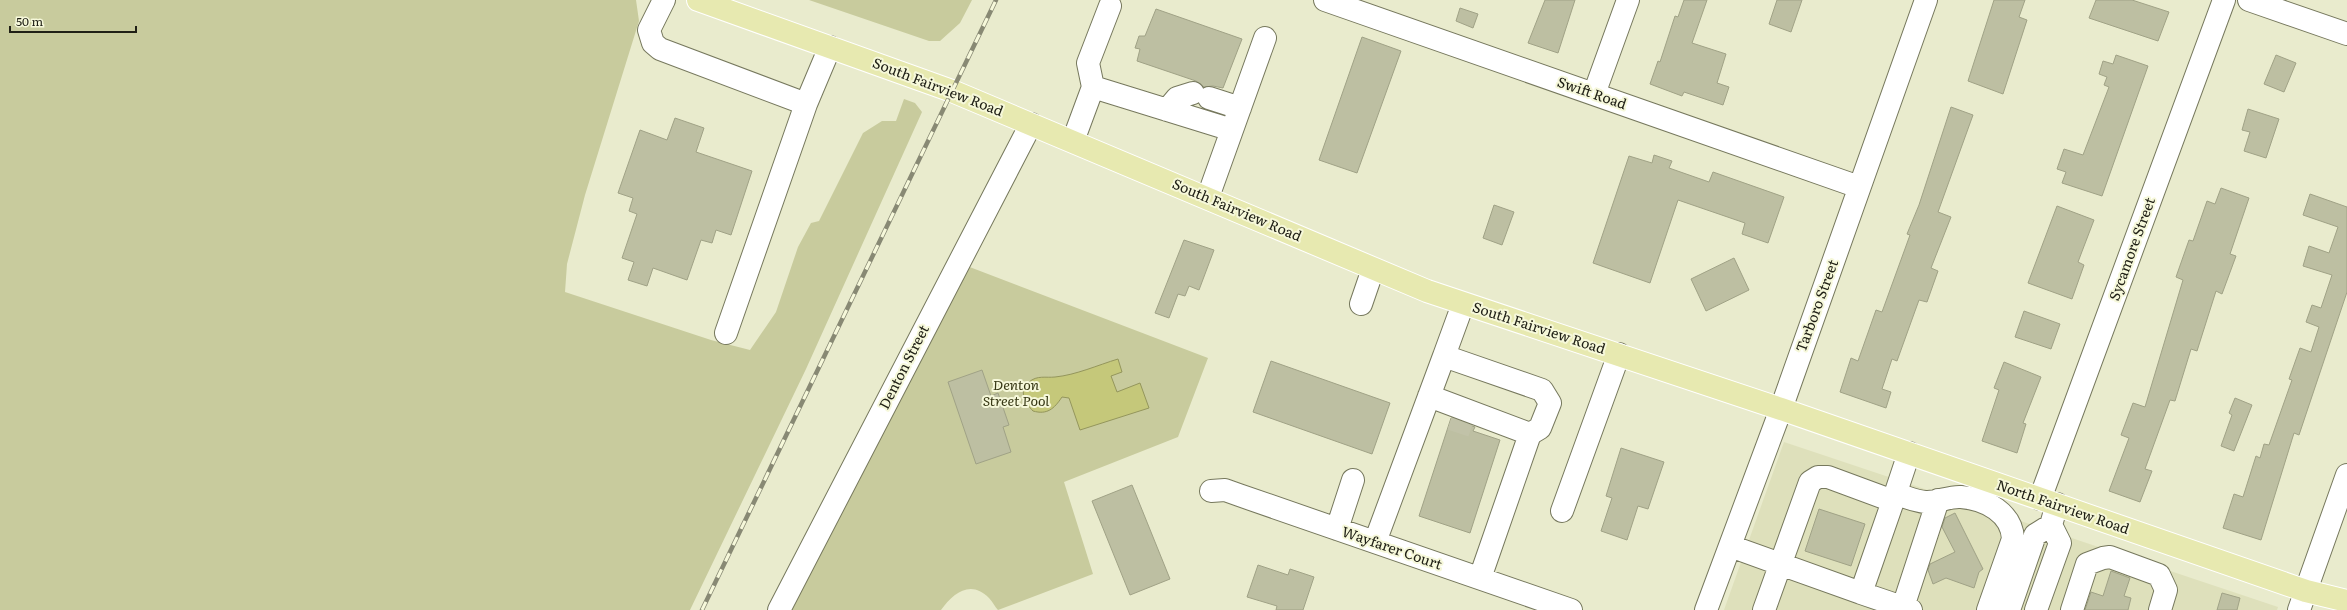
<svg xmlns="http://www.w3.org/2000/svg" width="2347" height="610" font-family="Literata,serif">
	<style>
		.built { fill: #dee0bb }
		.green { fill: #c8cb9d }
		.water { fill: #c5c87a; stroke: #94965c }
		.building { fill: #bdbfa2; stroke: #a0a286 }
		.lines { fill: none; stroke-linecap: round; stroke-linejoin: round }
		.minor-tunnel { stroke: #c1c2a8; stroke-width: 22; stroke-dasharray: 22 11; stroke-linecap: butt }
		.minor-casing { stroke: #76785d; stroke-width: 24 }
		.major-casing { stroke: #fff; stroke-width: 24 }
		.minor { stroke: #fff; stroke-width: 22 }
		.major { stroke: #e7e9b0; stroke-width: 22 }
		.rail-casing { stroke: #888974; stroke-width: 4.5 }
		.rail { stroke: #f6f8da; stroke-width: 3; stroke-dasharray: 9; stroke-linecap: butt }
		.labels { text-anchor: middle; stroke-width: 4; stroke-linejoin: round; paint-order: stroke }
		.street-label { font-size: 14px; fill: #202016; stroke: #f6f8da }
		.park-label { font-size: 14px; font-style: italic; fill: #363714; stroke: #f6f8da }
	</style>
	<rect width="100%" height="100%" fill="#e9ebcd"/>
	<!-- built -->
	<path class="built" d="M1784 442 2278 607 2277 610H1724Z"/>
	<!-- green -->
	<path class="green" d="M0 0H636L639 21 585 195 567 264 565 292 711 340 750 350 776 312 798 247 811 223 819 221 863 133 882 121H896L904 99 915 103 922 112 806 369 690 610H0Z
		M809 0H972L960 23 940 41H929Z
		M967 266 1208 358 1178 437 1064 482 1093 574 998 610C995 607 993 602 989 598 971 579 953 593 941 610H790Z"/>
	<!-- water -->
	<path class="water" d="M1118 359 1122 372 1111 376 1117 392 1140 383 1149 408 1080 430 1069 398 1062 397C1054 409 1047 415 1033 411 1025 403 1018 391 1029 382 1037 375 1046 378 1055 377 1076 375 1098 365 1118 359Z"/>
	<!-- building -->
	<path class="building" d="M1545 0H1575L1558 53 1528 43Z
		M1684 0H1707L1692 43 1726 54 1717 83 1729 87 1723 105 1684 92 1682 96 1650 84 1658 61 1660 62 1675 16 1678 17Z
		M1777 0H1802L1791 32 1769 24Z
		M1994 0H2025L2019 17 2027 20 2003 94 1968 81Z
		M2096 0H2132L2169 12 2158 41 2089 18Z
		M1460 8 1478 14 1473 28 1456 21Z
		M1156 9 1242 39 1223 88 1213 86 1204 87 1196 81 1137 61 1140 49 1135 48 1139 36H1145Z
		M1362 37 1401 51 1357 173 1319 160Z
		M2116 55 2148 66 2102 196 2062 183 2066 172 2057 169 2064 149 2083 155 2109 87 2104 85 2107 77 2099 74 2103 61 2113 64Z
		M2276 55 2296 63 2284 92 2264 84Z
		M1951 107 1973 115 1938 212 1951 217 1931 268 1938 271 1927 302 1919 300 1897 361 1892 359 1882 389 1891 392 1886 408 1840 392 1851 358 1858 361 1876 310 1882 312 1910 235 1907 234 1919 205Z
		M2248 109 2279 119 2266 158 2244 151 2250 132 2242 130Z
		M675 118 704 128 696 152 752 171 731 235 716 230 712 243 701 240 687 280 653 268 647 286 628 280 634 262 622 258 637 214 629 211 633 198 618 193 640 130 667 140Z
		M1654 155 1672 161 1669 168 1709 182 1713 172 1784 197 1768 243 1742 234 1745 223 1678 200 1650 283 1593 263 1629 156 1652 163Z
		M2221 188 2249 198 2230 254 2236 256 2222 294 2216 291 2197 351 2191 349 2175 401 2170 400 2145 469 2152 471 2140 502 2109 491 2129 438 2121 435 2133 403 2145 407 2183 280 2176 277 2189 240 2193 241 2207 201 2215 204Z
		M2310 194 2347 207V292L2299 435 2294 433 2261 540 2223 528 2234 494 2243 497 2256 456 2260 458 2264 444 2269 445 2292 380 2289 379 2300 348 2311 352 2319 327 2306 322 2312 305 2321 308 2332 275 2303 266 2309 246 2329 253 2338 227 2303 215Z
		M1494 205 1514 212 1502 245 1483 238Z
		M2057 206 2094 220 2078 262 2084 265 2072 299 2028 283Z
		M1184 240 1214 250 1199 290 1189 286 1185 296 1178 294 1169 318 1155 313Z
		M1734 258 1749 290 1706 311 1691 279Z
		M2024 311 2060 324 2051 349 2015 337Z
		M1271 361 1390 403 1372 454 1253 412Z
		M2004 362 2041 377 2023 423 2026 424 2017 453 1982 441 1999 390 1994 388Z
		M982 370 991 396 998 393 1009 425 1003 427 1011 452 976 464 948 382Z
		M2235 398 2252 405 2234 451 2221 446 2232 415 2229 413Z
		M1451 418 1475 427 1473 431 1500 440 1470 533 1419 516Z
		M1621 448 1664 462 1648 509 1638 506 1627 540 1601 531 1612 498 1606 496Z
		M1132 485 1170 579 1130 595 1092 501Z
		M1819 509 1865 524 1851 566 1805 551Z
		M1955 513 1983 569 1979 572 1974 588 1946 578 1933 584 1928 570 1930 564 1955 552 1942 527 1945 518Z
		M1258 565 1288 575 1290 569 1314 577 1303 610H1276L1277 606 1247 597Z
		M2111 571 2130 578 2124 596 2131 598 2128 610H2085L2091 592 2103 596Z
		M2222 593 2240 598 2237 610H2217Z"/>
	<g class="lines">
		<!-- minor-tunnel -->
		<path class="minor-tunnel" d="M1451 419 1475 427"/>
		<defs>
			<path id="minor" d="M664 0 649 30 653 43 660 49 806 104 830 47
				M1325 0 1859 187
				M2249 0 2347 34
				M1093 87 1232 130
				M1594 94 1628 0
				M1209 98 1240 108
				M1167 110 1177 98 1193 93
				M1073 141 1093 87 1088 63 1110 6
				M1208 197 1265 38
				M1361 304 1373 269
				M726 333 806 104
				M1444 356 1463 304
				M1429 396 1530 434
				M1211 491 1225 490 1239 495 1571 610
				M1895 494C1904 496 1915 501 1925 502 1937 503 1949 496 1961 497 1986 499 2012 513 2013 539L1988 610
				M2040 499 2224 0
				M1893 501 1909 453
				M1562 511 1619 354
				M1337 529 1353 480
				M1375 542 1444 356 1542 390 1550 403 1540 428 1530 434 1480 578
				M1730 546 1861 593
				M1903 607 1938 500
				M779 610 1031 124
				M1706 610 1781 409 1926 0
				M1764 610 1810 482 1818 477H1828L1893 501 1861 593 1911 610
				M2009 610 2035 535 2051 525
				M2036 610 2060 543 2051 525 2057 504
				M2072 610 2087 564 2103 558 2110 557 2159 575 2166 590 2160 610
				M2299 610 2347 475"/>
			<path id="major" d="M698 0 952 91 1427 291 1781 409 2306 591 2347 601"/>
		</defs>
		<!-- minor casing -->
		<use href="#minor" class="minor-casing"/>
		<!-- major casing -->
		<use href="#major" class="major-casing"/>
		<!-- minor -->
		<use href="#minor" class="minor"/>
		<!-- major -->
		<use href="#major" class="major"/>
		<defs>
			<path id="rail" d="M702 610 996 0"/>
		</defs>
		<!-- rail casing -->
		<use href="#rail" class="rail-casing"/>
		<!-- rail -->
		<use href="#rail" class="rail"/>
	</g>
	<g class="labels">
		<!-- street labels -->
		<g class="street-label">
			<text transform="translate(938 87) rotate(21)" y="5">South Fairview Road</text>
			<text transform="translate(1592 93) rotate(19)" y="5">Swift Road</text>
			<text transform="translate(1237 210) rotate(23)" y="5">South Fairview Road</text>
			<text transform="translate(2132 249) rotate(-70)" y="5">Sycamore Street</text>
			<text transform="translate(1817 306) rotate(-70)" y="5">Tarboro Street</text>
			<text transform="translate(1539 328) rotate(18)" y="5">South Fairview Road</text>
			<text transform="translate(904 367) rotate(-63)" y="5">Denton Street</text>
			<text transform="translate(2063 507) rotate(19)" y="5">North Fairview Road</text>
			<text transform="translate(1392 548) rotate(19)" y="5">Wayfarer Court</text>
		</g>
		<!-- park labels -->
		<g class="park-label">
			<text x="1016" y="390">Denton<tspan x="1016" dy="16">Street Pool</tspan></text>
		</g>
	</g>
	<!-- scale -->
	<path d="M10 26v6h126v-6" fill="none" stroke="#202016" stroke-width="2"/>
	<text x="16" y="26" font-size="12" fill="#202016" stroke="#f6f8da" stroke-width="3" paint-order="stroke">50 m</text>
</svg>
